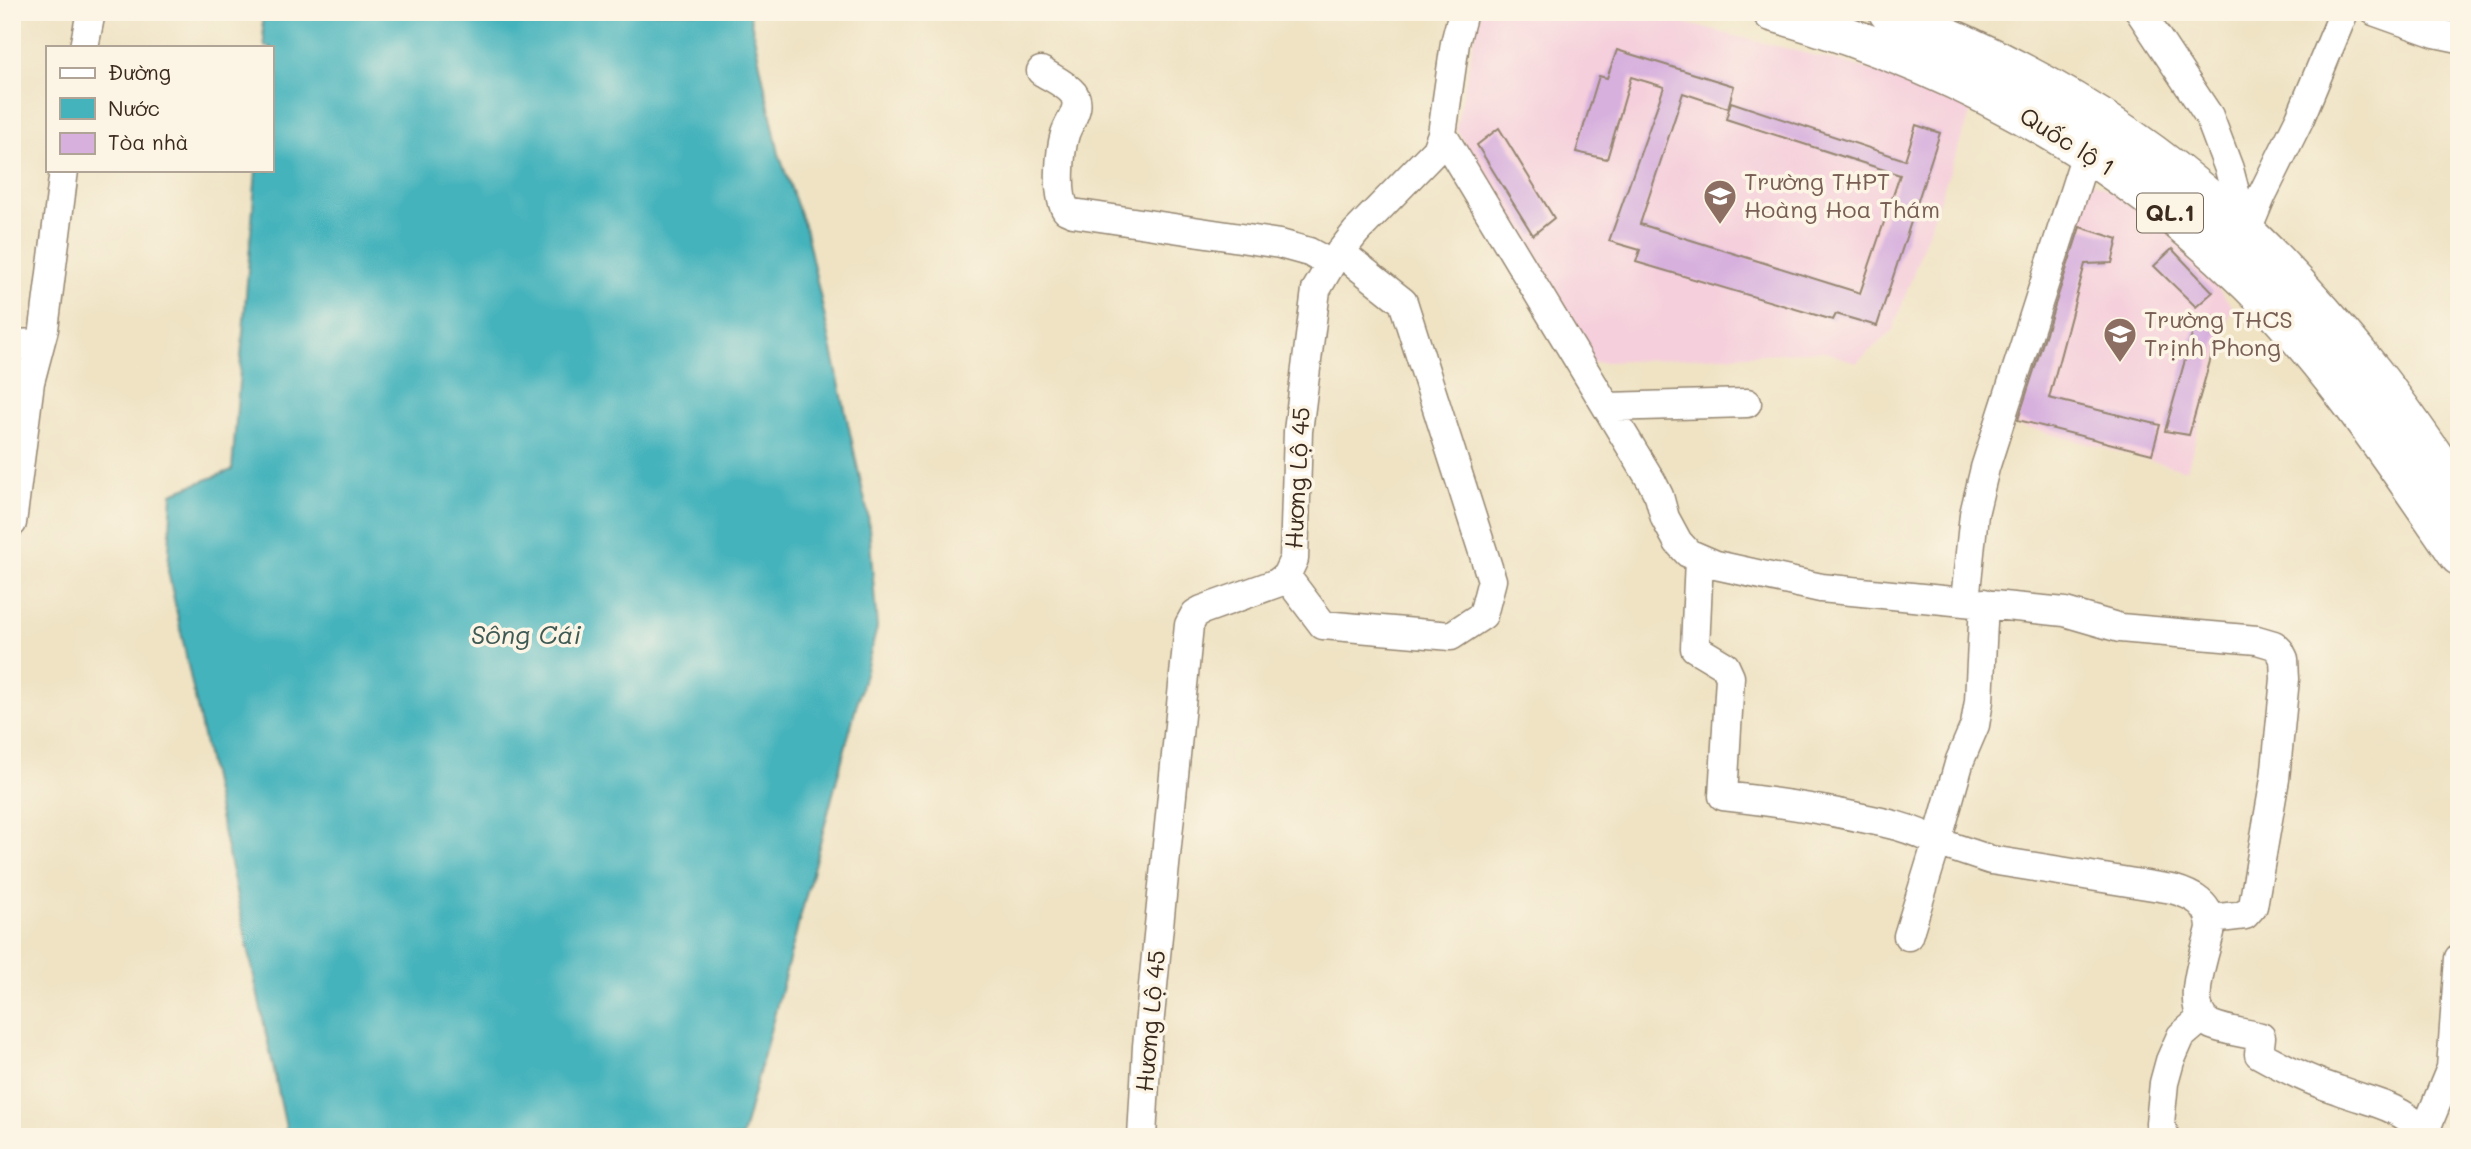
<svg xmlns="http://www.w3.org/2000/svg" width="2471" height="1149" font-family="Mali,sans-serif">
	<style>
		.built { fill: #f5cfdc }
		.water { fill: #44b3bc; stroke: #406e6d; stroke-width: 2 }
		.building { fill: #d7b0de }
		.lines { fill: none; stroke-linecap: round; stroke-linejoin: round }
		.minor-casing { stroke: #958671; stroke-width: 31 }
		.highway-casing { stroke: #958671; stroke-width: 41 }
		.minor { stroke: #fff; stroke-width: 28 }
		.highway { stroke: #fff; stroke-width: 38 }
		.labels { text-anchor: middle; stroke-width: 7; stroke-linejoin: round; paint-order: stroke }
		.shield { fill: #fcf5e5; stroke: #75675a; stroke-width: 2 }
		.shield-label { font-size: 23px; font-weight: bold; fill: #3b2a1e }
		.street-label { font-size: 24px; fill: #3b2a1e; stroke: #fcf5e5 }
		.education-label { font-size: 24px; fill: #785e54; stroke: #fcf5e5; text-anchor: start }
		.water-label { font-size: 26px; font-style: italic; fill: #3e5a55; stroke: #fcf5e5 }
	</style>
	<rect width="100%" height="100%" fill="#fcf5e5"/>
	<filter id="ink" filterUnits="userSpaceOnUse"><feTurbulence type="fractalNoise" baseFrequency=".0143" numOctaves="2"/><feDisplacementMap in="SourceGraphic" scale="14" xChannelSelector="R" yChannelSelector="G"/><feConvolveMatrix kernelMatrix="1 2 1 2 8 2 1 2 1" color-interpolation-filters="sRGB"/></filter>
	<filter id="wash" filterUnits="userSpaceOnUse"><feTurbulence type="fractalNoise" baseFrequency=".00686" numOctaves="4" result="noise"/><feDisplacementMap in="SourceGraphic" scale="28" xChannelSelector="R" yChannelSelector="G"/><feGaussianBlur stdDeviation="1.57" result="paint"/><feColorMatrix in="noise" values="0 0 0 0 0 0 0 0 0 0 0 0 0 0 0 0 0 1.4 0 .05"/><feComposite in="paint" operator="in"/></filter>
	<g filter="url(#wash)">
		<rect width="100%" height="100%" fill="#efe3c4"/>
		<!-- built -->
		<path class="built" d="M1480 12H1640L1908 79 1972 109 1893 330 1856 363 1824 351 1588 363 1456 128Z
			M2085 178 2144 207 2197 262 2232 306 2187 470 2006 422Z"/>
		<!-- water -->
		<path class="water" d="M261 12H749L779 154 806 231 868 515 877 628 742 1137H288L168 571 172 493 232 470 256 170H271V47H265Z"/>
		<g id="blocks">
			<!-- building -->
			<path class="building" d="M1617 50 1734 86 1728 108 1683 93 1640 224 1860 293 1900 175 1726 119 1731 102 1905 160 1916 125 1940 133 1877 326 1836 314 1833 320 1636 262 1640 250 1609 241 1664 87 1631 77 1607 159 1576 152 1599 76 1607 78Z
				M1499 128 1554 218 1533 235 1477 145Z
				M2080 227 2118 239 2112 263 2085 264 2049 398 2160 425 2152 454 2018 420Z
				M2172 249 2213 292 2196 307 2154 266Z
				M2198 314 2222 319 2189 435 2165 431Z"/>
		</g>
	</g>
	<g filter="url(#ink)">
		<use href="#blocks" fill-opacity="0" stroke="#958671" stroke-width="2"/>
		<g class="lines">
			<defs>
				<path id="minor" d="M2140 12 2209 116 2229 169 2246 233
					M2376 12 2435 33 2459 38
					M84 47 91 12
					M1041 71C1050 77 1066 84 1073 93 1083 107 1069 121 1065 134 1060 151 1056 195 1066 210L1073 213 1280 244 1309 252 1331 264
					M1442 134 1652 482 1659 496 1665 518 1678 542 1688 553 1716 565 1821 588 2065 612 2120 628 2257 640 2274 645 2280 651 2284 659 2285 679 2275 779 2253 906 2245 915 2211 919
					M2246 233 2261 197 2300 118 2344 12
					M12 344 40 343
					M1607 407 1747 403
					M12 523 30 382 44 329 64 170
					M1699 559 1695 648 1725 666 1730 677 1723 796C1767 801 1810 807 1853 816 1883 822 1910 827 1937 842L1908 936
					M1286 576 1323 625 1451 636 1483 615 1492 580 1403 302 1340 252
					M1965 601 1974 514 1985 468 2087 151
					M1984 603 1979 701 1975 725 1960 760 1937 842 1991 860 2172 889C2193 895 2211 904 2211 928 2206 953 2181 1011 2212 1025 2227 1031 2245 1033 2261 1037L2259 1054C2284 1068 2310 1081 2338 1090 2376 1104 2392 1103 2425 1131L2424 1137
					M2425 1131 2451 1068 2459 958
					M1142 1137 1147 1046 1189 625 1195 614 1202 610 1277 583 1286 576 1294 559 1298 431 1316 290 1331 264 1356 232 1436 150 1442 134 1455 43 1463 12
					M2165 1137 2160 1123 2164 1083 2170 1061 2181 1036 2202 1018"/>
				<path id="highway" d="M1772 12C1954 64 2114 151 2249 284 2330 364 2394 462 2459 556
					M1888 12C2010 59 2127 124 2224 212 2278 260 2327 315 2372 371 2403 410 2431 452 2459 493"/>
			</defs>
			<!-- minor casing -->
			<use href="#minor" class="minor-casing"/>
			<!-- highway casing -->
			<use href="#highway" class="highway-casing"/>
			<!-- minor -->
			<use href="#minor" class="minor"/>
			<!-- highway -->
			<use href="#highway" class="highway"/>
		</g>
	</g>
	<!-- icons -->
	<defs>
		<symbol id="school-pin" viewBox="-11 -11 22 30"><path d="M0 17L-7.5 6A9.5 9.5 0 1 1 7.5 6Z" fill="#8d6e63" stroke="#fcf5e5"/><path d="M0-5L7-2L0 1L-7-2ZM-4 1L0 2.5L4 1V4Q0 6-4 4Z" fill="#fff"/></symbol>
	</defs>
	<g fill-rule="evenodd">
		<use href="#school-pin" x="1701" y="177" width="38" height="52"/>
		<use href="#school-pin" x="2101" y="315" width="38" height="52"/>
	</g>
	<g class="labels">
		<!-- shield labels -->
		<rect class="shield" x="2137" y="193.5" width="66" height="39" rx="5"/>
		<g class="shield-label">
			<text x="2170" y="221">QL.1</text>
		</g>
		<!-- street labels -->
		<g class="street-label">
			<text transform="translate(2067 142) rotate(32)" y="8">Quốc lộ 1</text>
			<text transform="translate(1298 478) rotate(-87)" y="8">Hương Lộ 45</text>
			<text transform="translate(1151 1021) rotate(-85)" y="8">Hương Lộ 45</text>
		</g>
		<!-- education labels -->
		<g class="education-label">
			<text x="1744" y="190">Trường THPT<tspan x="1744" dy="28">Hoàng Hoa Thám</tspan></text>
			<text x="2144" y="328">Trường THCS<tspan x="2144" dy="28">Trịnh Phong</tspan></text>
		</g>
		<!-- water labels -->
		<g class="water-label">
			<text x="526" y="644">Sông Cái</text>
		</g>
	</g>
	<!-- margin -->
	<rect width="2471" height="1149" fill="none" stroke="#fcf5e5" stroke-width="42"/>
	<!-- legend -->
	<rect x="46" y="46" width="228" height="126" fill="#fcf5e5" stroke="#afa495" stroke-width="2"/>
	<rect x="60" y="68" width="35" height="10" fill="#ffffff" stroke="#afa495" stroke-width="2"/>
	<text x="108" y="80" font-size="21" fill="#3b2a1e">Đường</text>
	<rect x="60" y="98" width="35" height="21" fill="#44b3bc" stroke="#afa495" stroke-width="2"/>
	<text x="108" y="116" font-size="21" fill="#3b2a1e">Nước</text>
	<rect x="60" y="133" width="35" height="21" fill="#d7b0de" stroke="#afa495" stroke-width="2"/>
	<text x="108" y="150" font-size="21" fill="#3b2a1e">Tòa nhà</text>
</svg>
